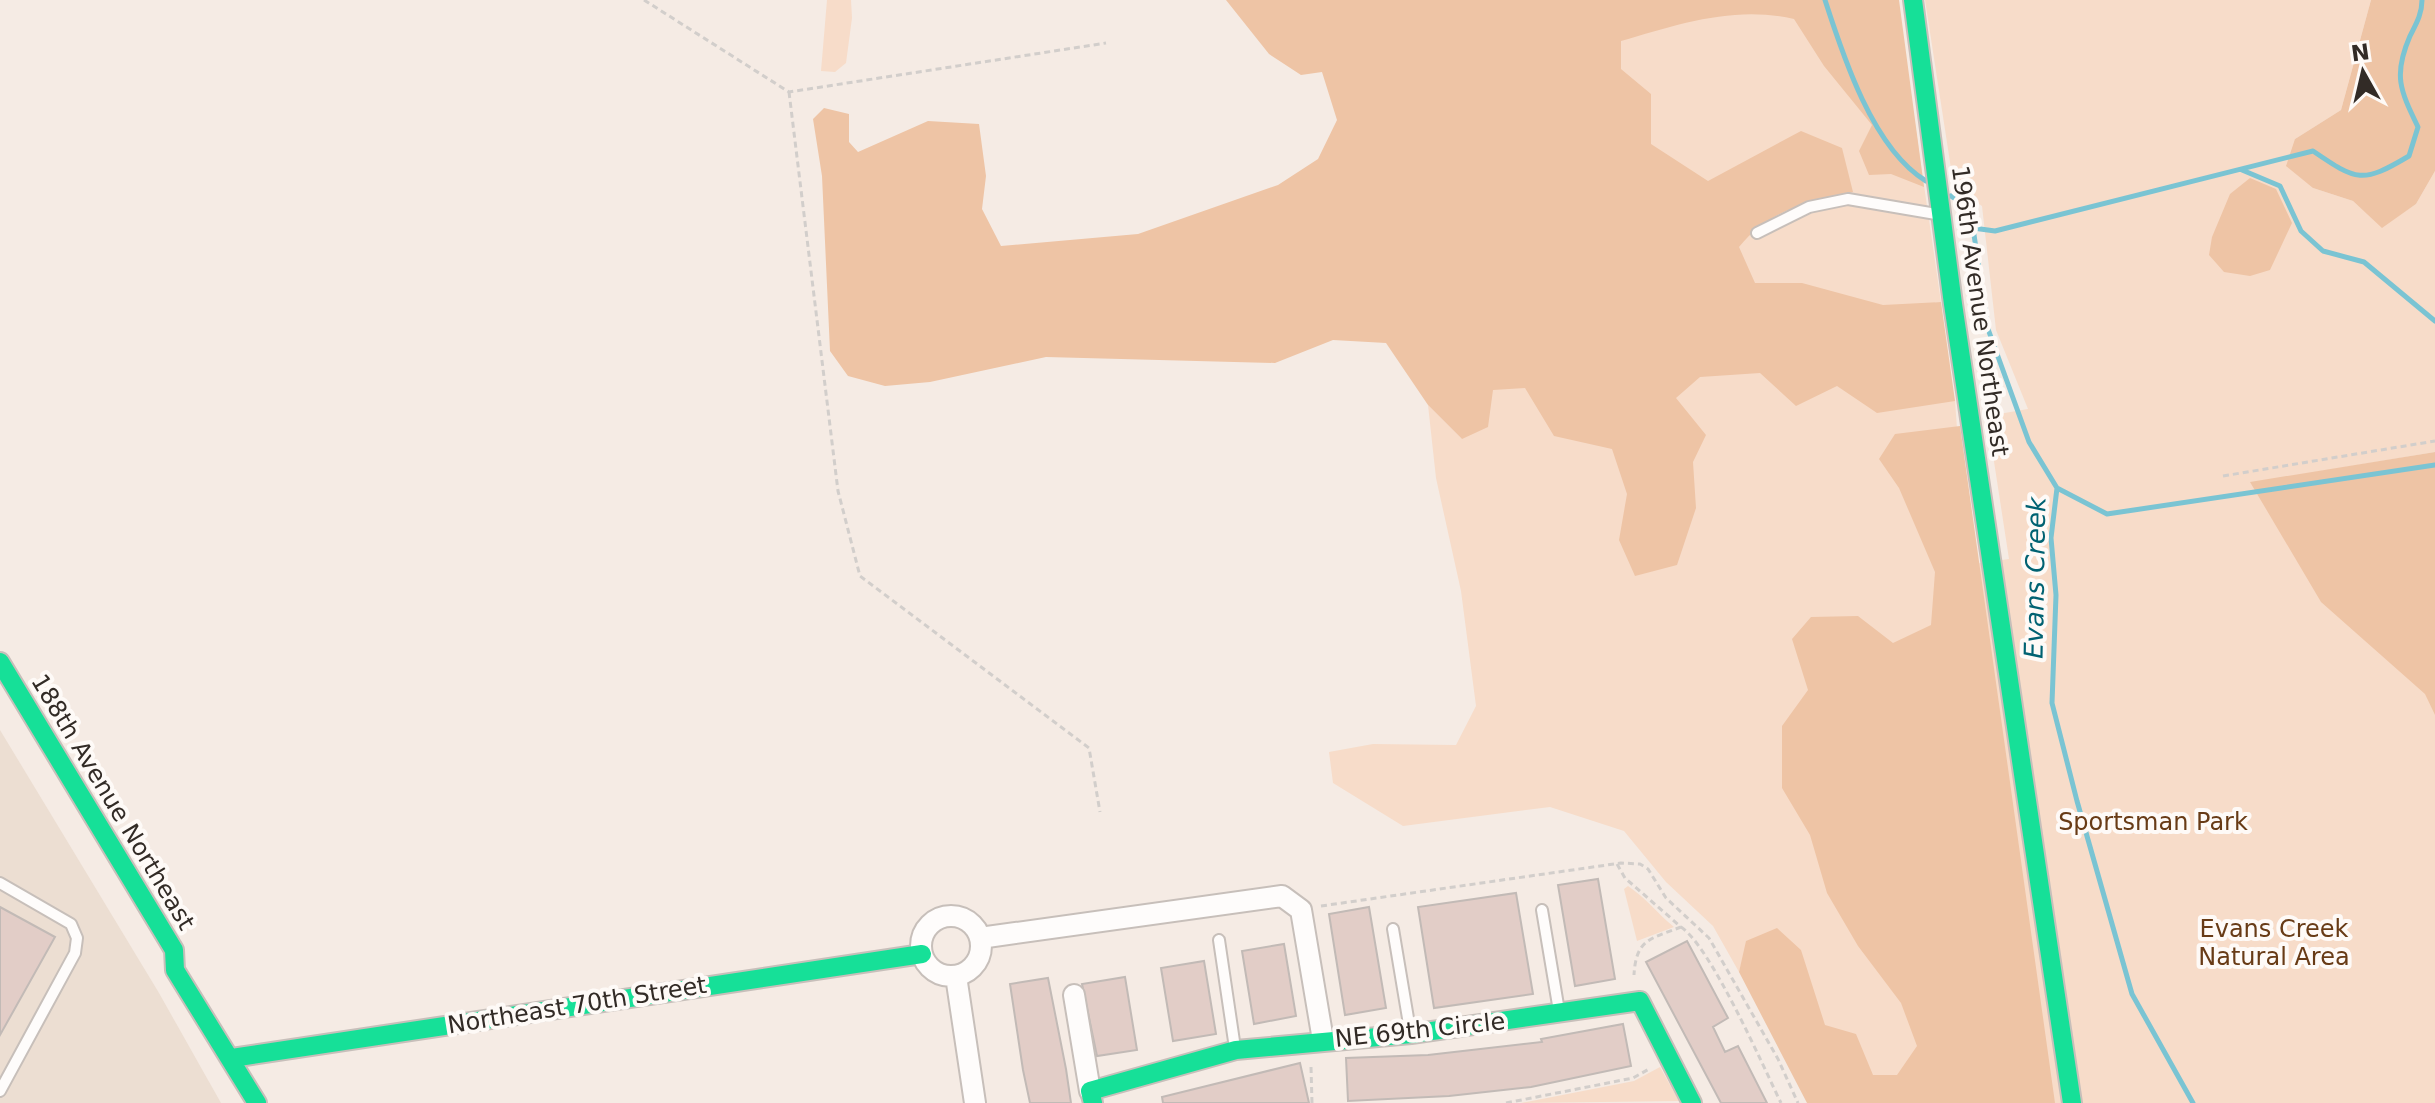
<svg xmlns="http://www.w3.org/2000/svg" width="2435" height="1103" font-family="'DejaVu Sans',sans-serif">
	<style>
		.commercial { fill: #ecded2 }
		.green { fill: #f7dcc9 }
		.forest { fill: #eec4a5 }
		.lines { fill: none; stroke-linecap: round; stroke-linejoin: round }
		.stream { stroke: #7ac4d3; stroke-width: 5 }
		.building { fill: #e2cdc7; stroke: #c2bab6; stroke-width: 2 }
		.lane-casing { stroke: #c7bfba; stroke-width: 14 }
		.street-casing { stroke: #c7bfba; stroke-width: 24 }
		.fast-casing { stroke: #c7bfba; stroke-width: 22 }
		.path { stroke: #d2cecb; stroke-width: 3; stroke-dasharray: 6 4; stroke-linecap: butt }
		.lane { stroke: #fefcfb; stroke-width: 10 }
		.street { stroke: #fefcfb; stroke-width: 20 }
		.fast { stroke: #16e098; stroke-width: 18 }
		.labels { text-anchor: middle; stroke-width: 8; stroke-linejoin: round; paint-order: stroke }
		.street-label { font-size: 24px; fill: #322b26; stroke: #fefaf7 }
		.park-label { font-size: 24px; fill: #683b16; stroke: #fefaf7 }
		.water-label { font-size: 26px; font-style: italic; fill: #006272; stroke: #fefaf7 }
	</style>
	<rect width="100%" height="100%" fill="#f5ebe4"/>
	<!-- commercial -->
	<path class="commercial" d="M0 730 159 993 221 1103H0Z"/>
	<!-- green -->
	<path class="green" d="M827 0H851L852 18 846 63 835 72 821 71Z
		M1285 0H1897L1941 302H1935L1955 401 1967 565 2009 559 1987 416 2028 409 1996 330 1982 206 1954 188 1925 0H2371L2341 110 2295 139 2313 188 2353 201 2382 227 2416 204 2435 171V452L2250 483 2435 498V1103H1815L1741 965 1739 972 1713 926 1666 882 1624 831 1550 807 1403 826 1333 783 1329 752 1373 744 1456 745 1476 706 1461 591 1436 478 1428 405 1462 439 1353 131Z
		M1628 886C1646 898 1657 913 1674 927L1637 941 1624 889Z
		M1660 1067 1679 1101 1521 1103 1634 1081Z"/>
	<!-- forest -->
	<path class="forest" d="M1226 0H1899L1924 187 1891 174 1869 175 1859 151 1872 125 1824 66 1794 19C1735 5 1679 24 1621 41V69L1651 94V144L1708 181 1801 131 1842 148 1853 192C1807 202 1770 209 1739 247L1755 283H1802L1883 305 1941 302 1955 401 1877 413 1837 386 1796 406 1760 373 1700 377 1676 398 1706 435 1693 462 1696 508 1677 565 1635 576 1619 540 1627 494 1612 449 1554 436 1525 388 1493 390 1488 427 1462 439 1428 405 1386 343 1333 340 1275 363 1046 357 930 382 885 386 848 376 830 351 822 176 813 119 824 108 849 114V142L858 152 928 121 979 124 986 176 982 209 1001 246 1138 234 1278 185 1318 159 1337 120 1322 72 1301 75 1269 54Z
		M2371 0H2435V171L2416 204 2382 228 2353 201 2313 188 2286 166 2295 139 2341 110Z
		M2250 178 2276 189 2292 223 2270 270 2250 276 2224 272 2209 255 2212 237 2230 194Z
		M1960 426 2055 1103H1807L1739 972 1746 941 1777 928 1801 950 1825 1025 1856 1034 1873 1075H1897L1917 1046 1901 1003 1858 946 1827 893 1810 835 1782 788V726L1808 690 1792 639 1811 617 1858 616 1893 643 1931 625 1935 572 1899 488 1879 459 1895 434Z
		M2435 452V715L2425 694 2321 602 2250 482Z"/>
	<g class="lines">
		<!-- stream -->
		<path class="stream" d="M1825 0C1843 56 1873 149 1926 181
			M2242 170 2280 186 2301 231 2323 251 2364 262 2435 321
			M1951 196 1961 202 1973 228 1988 329 2029 442 2057 488 2051 538 2056 595 2052 703 2077 801 2132 994 2193 1103
			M1973 228 1995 231 2313 151C2357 181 2362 184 2409 156L2418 127C2400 90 2393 75 2410 36 2416 24 2422 14 2422 0
			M2057 488 2107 514 2435 465"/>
	</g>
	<!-- building -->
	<path class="building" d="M1598 879 1615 979 1575 986 1558 885Z
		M1516 893 1533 994 1434 1008 1418 907Z
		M0 907 55 937 0 1035Z
		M1369 907 1386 1008 1345 1015 1329 914Z
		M1687 941 1728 1018 1713 1027 1725 1052 1738 1046 1767 1103H1721L1646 962Z
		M1284 944 1296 1016 1254 1024 1242 951Z
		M1204 961 1216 1034 1173 1041 1161 968Z
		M1125 977 1137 1050 1097 1056 1082 984Z
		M1048 978 1066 1069 1071 1103H1030L1023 1070 1010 984Z
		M1623 1024 1631 1066 1531 1087 1449 1096 1348 1101 1346 1058 1428 1055 1542 1042 1541 1039Z
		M1300 1063 1309 1103H1163L1162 1097Z"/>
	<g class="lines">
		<defs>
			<path id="lane" d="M1757 233 1809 207 1848 199 1936 214
				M0 883 71 924 77 938 75 953 0 1091
				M1542 910 1559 1011
				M1393 929 1410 1030
				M1219 940 1235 1048"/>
			<path id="street" d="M921 946a30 30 0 1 1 60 0a30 30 0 1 1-60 0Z
				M980 938 1282 896 1301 910 1323 1040
				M956 976 975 1103
				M1074 995 1090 1091"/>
			<path id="fast" d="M1913 0 1953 304 2072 1103
				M0 662 174 950 175 970 257 1103
				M232 1058 922 954
				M1093 1103 1090 1091 1236 1050 1411 1034 1640 1001 1692 1103"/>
		</defs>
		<!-- lane casing -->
		<use href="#lane" class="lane-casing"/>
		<!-- street casing -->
		<use href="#street" class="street-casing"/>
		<!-- fast casing -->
		<use href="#fast" class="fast-casing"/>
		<!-- path -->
		<path class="path" d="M644 0 789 92 1106 43
			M789 92 838 491 860 576 1089 748 1100 812
			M2223 476 2435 441
			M1617 864 1625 878 1681 927C1650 939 1636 939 1634 975
			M1321 906 1621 863 1640 864 1648 869 1666 898 1709 938 1778 1059 1798 1103
			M1681 927C1711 947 1763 1066 1781 1103
			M1311 1067 1312 1103
			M1506 1103 1633 1078 1649 1069"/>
		<!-- lane -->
		<use href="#lane" class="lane"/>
		<!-- street -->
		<use href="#street" class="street"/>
		<!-- fast -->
		<use href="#fast" class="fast"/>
	</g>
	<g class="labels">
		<!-- street labels -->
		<g class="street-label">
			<text transform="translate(1980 311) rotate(82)" y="8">196th Avenue Northeast</text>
			<text transform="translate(113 802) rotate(59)" y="8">188th Avenue Northeast</text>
			<text transform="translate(577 1005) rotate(-9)" y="8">Northeast 70th Street</text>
			<text transform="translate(1420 1030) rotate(-6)" y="8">NE 69th Circle</text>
		</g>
		<!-- park labels -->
		<g class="park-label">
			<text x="2153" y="830">Sportsman Park</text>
			<text x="2274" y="937">Evans Creek<tspan x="2274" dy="28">Natural Area</tspan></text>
		</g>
		<!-- water labels -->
		<g class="water-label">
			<text transform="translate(2035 578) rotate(-89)" y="9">Evans Creek</text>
		</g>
	</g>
	<!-- north arrow -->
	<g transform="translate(2363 72) rotate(352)" stroke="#fefaf7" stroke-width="6" paint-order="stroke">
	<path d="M0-6L14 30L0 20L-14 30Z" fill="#322b26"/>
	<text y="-12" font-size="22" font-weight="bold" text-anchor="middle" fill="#322b26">N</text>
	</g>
</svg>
